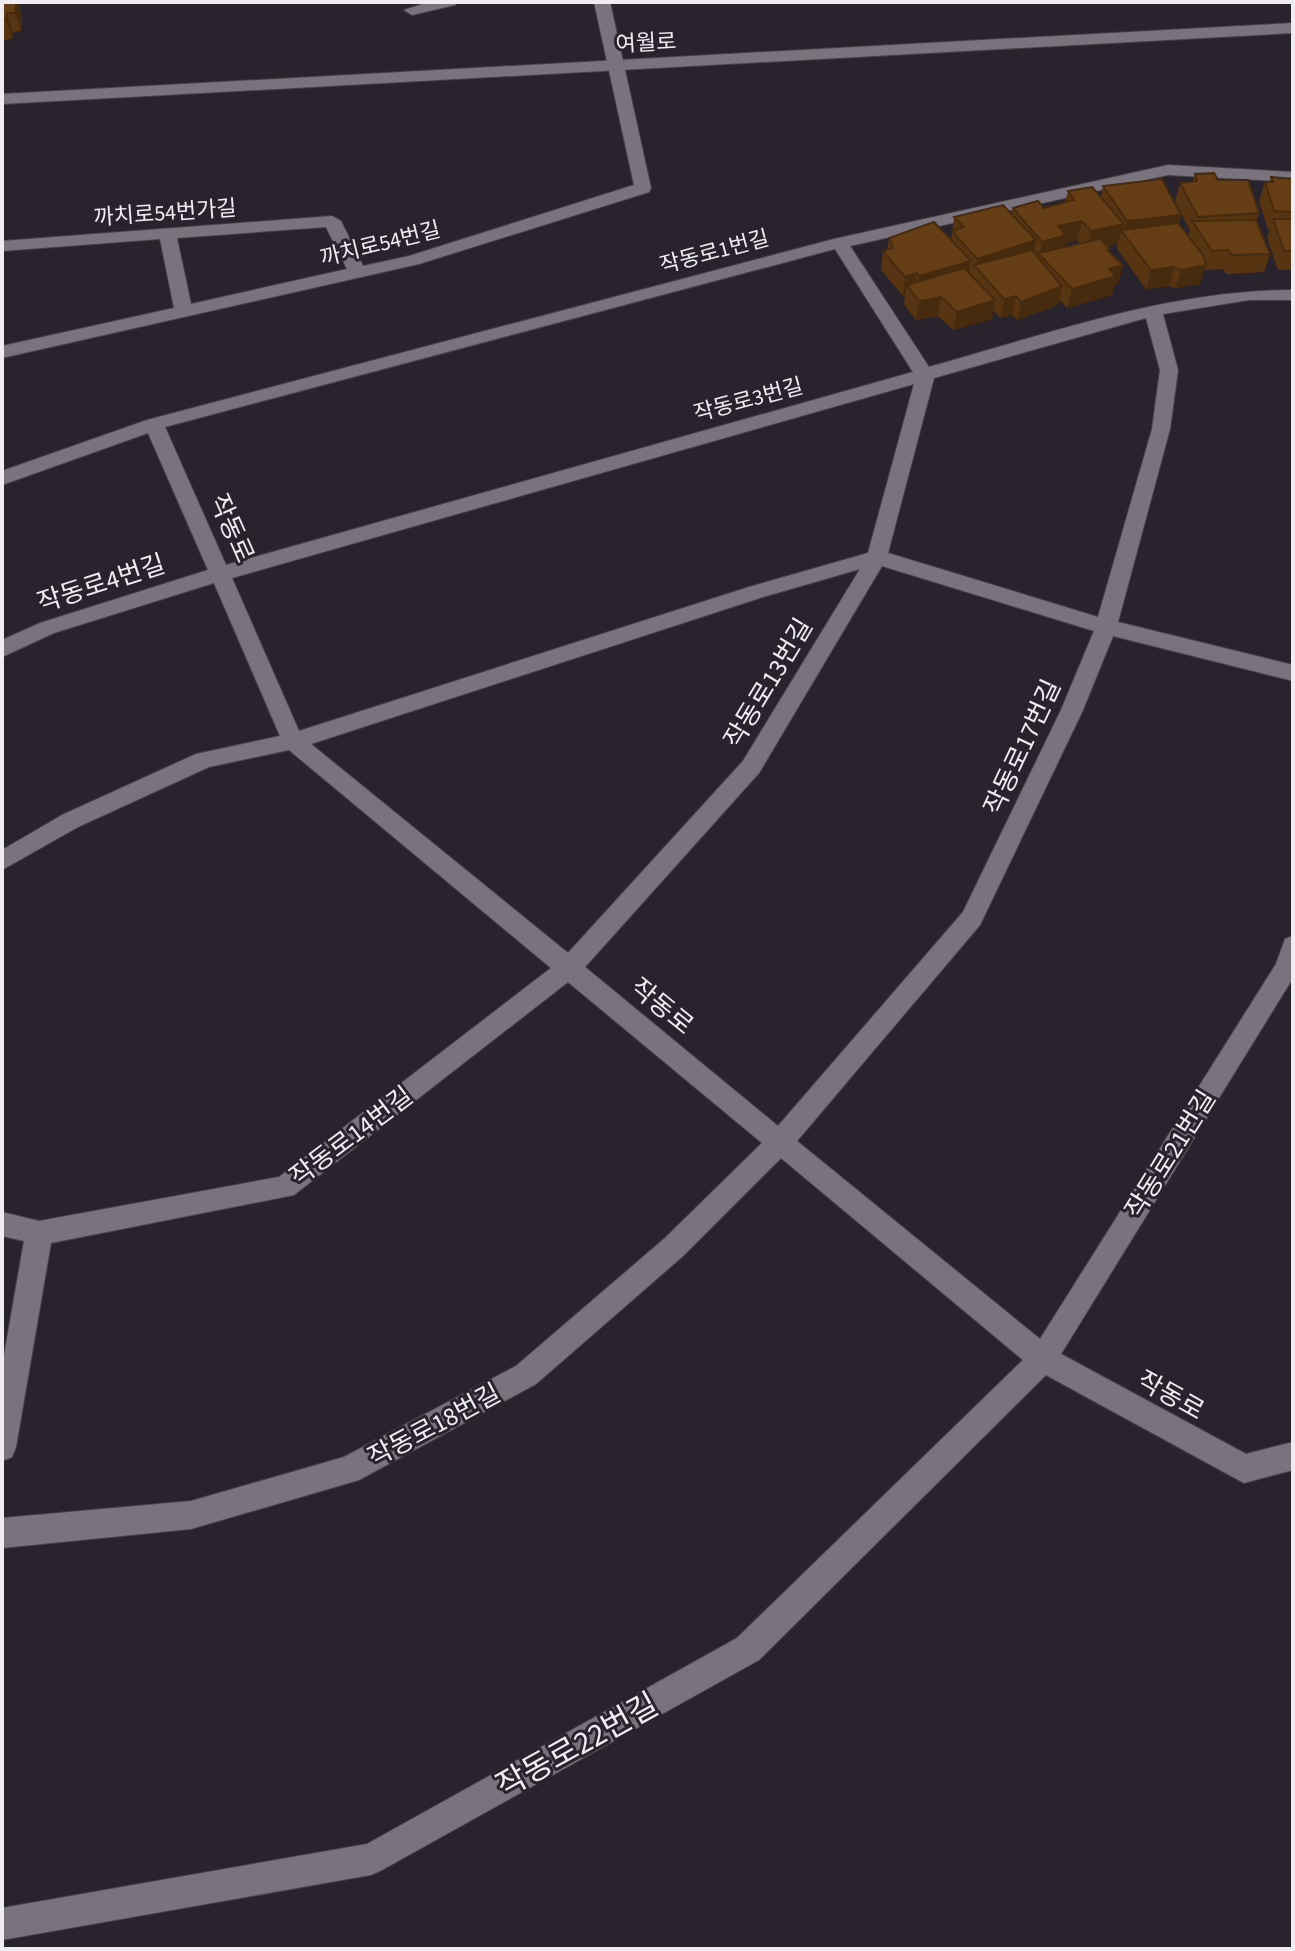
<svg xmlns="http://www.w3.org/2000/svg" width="1295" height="1951" font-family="'Source Sans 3','Noto Sans KR',sans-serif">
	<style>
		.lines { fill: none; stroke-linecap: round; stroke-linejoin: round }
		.street-casing { stroke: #47424a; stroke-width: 2 }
		.secondary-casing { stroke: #47424a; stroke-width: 2 }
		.street { fill: #7a737e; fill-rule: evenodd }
		.secondary { fill: #7a737e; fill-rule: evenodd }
		.wall { fill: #573512; fill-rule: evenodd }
		.shaded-wall { fill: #472b0f }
		.building { fill: #653e15; stroke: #472b0f; stroke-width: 2 }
		.labels { text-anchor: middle; stroke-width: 6; stroke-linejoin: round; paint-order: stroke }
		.far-street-label { font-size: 22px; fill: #f0ecf3; stroke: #29232d }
		.street-label { font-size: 26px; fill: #f0ecf3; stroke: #29232d }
		.near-street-label { font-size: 32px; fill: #f0ecf3; stroke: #29232d }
	</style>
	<rect width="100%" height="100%" fill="#29232d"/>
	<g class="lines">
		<defs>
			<path id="street" d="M429 2H458L455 5 412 15 404 10Z
				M594 2H610L651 188 649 192 419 264 2 358V346L174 308 160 239 2 251V241L332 216 341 221 363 266 409 256 634 185ZM326 227 347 269 191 304 177 238Z
				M1168 165 1293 172V182L1168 175 850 246 929 367C1048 334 1168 290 1293 290V300H1249L1163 314 1178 370 1170 429 1118 622 1293 665V681L1113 636 1083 710 980 925 797 1141 1040 1339 1276 964 1285 939 1293 936V978L1061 1354 1246 1454 1293 1442V1470L1244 1483 1046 1375 759 1660 382 1870 371 1875 2 1940V1908L367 1844 737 1638 1023 1360 781 1158 683 1256 536 1384 359 1480 191 1529 2 1548V1518L191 1501 344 1457 516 1366 665 1238 762 1143 568 982 294 1195 51 1243 16 1447 12 1457 2 1461V1367L24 1241 2 1236V1212L39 1221 279 1177 551 968 289 750 209 767 78 827 2 870V850L62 815 196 754 280 736 214 583 54 633 2 657V640L40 623 208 570 148 433 2 485V471L147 420 834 239ZM835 249 913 372 226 565 165 427ZM1146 318 1160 370 1152 429 1098 617 888 553 934 378ZM914 384 868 553 749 587 299 731 232 578ZM882 566 1094 631 1061 710 963 912 778 1126 585 967 759 773ZM860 569 743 761 568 953 311 744 763 597Z"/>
			<path id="secondary" d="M1293 23V33L2 104V94Z"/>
		</defs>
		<!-- street casing -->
		<use href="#street" class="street-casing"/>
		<!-- secondary casing -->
		<use href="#secondary" class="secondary-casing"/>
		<!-- street -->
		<use href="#street" class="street"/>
		<!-- secondary -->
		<use href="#secondary" class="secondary"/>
	</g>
	<!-- wall -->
	<path class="wall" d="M2 2H18L22 17 21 31 13 32 12 39 2 40Z
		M1195 174 1218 180 1259 213 1257 220 1270 254 1264 272 1226 274 1223 269 1206 270 1205 268 1200 284 1175 288 1169 286 1146 289 1117 249 1118 243 1107 246 1109 252 1123 265 1118 284 1114 285 1112 295 1067 308 1059 299 1058 305 1017 320 1012 315 1001 318 993 310 992 319 953 330 938 316 916 320 904 304 905 295 903 296 881 270 883 251 887 250 889 238 951 240 954 217 1011 214 1013 208H1044L1065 202 1068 191 1101 197 1103 186 1181 215 1179 224 1188 236 1190 230 1175 202 1180 183 1193 181ZM1077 240 1080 243 1064 247 1065 243Z
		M1271 177 1293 179V270H1278L1267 237 1270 230H1268L1259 201 1265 182H1270Z"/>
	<!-- shaded-wall -->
	<path class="shaded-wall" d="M16 2H18L22 17 21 31 15 13Z
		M7 13 13 32 12 39 6 20Z
		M1181 215 1176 234 1124 233 1127 221Z
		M1082 221 1077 240 1065 243 1062 254H1040L1042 242 1058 226Z
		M1124 224 1118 243 1087 250 1091 231Z
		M1036 240 1033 259 976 267 977 259Z
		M971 261 967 280 916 295 919 276Z
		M1123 265 1118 284 1114 285 1112 295 1067 308 1072 289 1109 269Z
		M1206 265 1200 284 1175 288 1181 270Z
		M1174 267 1169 286 1146 289 1151 270Z
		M917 273 914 292 907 285 905 295 903 296 905 277Z
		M1062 286 1058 305 1017 320 1021 302Z
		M1016 296 1012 315 1001 318 1004 299Z
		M941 297 938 316 916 320 919 301Z
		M995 300 992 319 953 330 957 312Z"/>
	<!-- building -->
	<path class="building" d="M2 2H16L15 13H7L6 20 2 21Z
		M1214 173 1218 180H1248L1259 213 1198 217 1180 183 1197 181 1195 174Z
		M1271 177 1293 179V212L1274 211 1265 182H1273Z
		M1162 179 1181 215 1127 221 1103 186Z
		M1092 187 1124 224 1091 231 1082 221 1058 226 1066 235 1042 242 1013 208 1038 201 1044 208 1074 200 1068 191Z
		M1003 205 1036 240 977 259 952 231 964 227 954 217Z
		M1273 219H1293V251H1284Z
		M1256 220 1270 254 1232 255 1228 250 1212 251 1192 221Z
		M934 222 971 261 919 276 917 273 905 277 883 251 893 248 889 238Z
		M1178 223 1203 255 1206 265 1181 270 1174 267 1151 270 1121 230Z
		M1100 239 1110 249 1107 250 1123 265 1109 269 1116 276 1072 289 1038 253Z
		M1032 250 1062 286 1021 302 1016 296 1004 299 974 265Z
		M964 268 995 300 957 312 941 297 919 301 907 285Z"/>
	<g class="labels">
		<!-- far-street labels -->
		<g class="far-street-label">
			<text transform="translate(646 42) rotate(-3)" y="8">여월로</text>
			<text transform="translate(165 212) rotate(-4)" y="8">까치로54번가길</text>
			<text transform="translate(380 243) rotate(-14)" y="8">까치로54번길</text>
			<text transform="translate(714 251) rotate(-15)" y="8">작동로1번길</text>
			<text transform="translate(748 399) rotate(-15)" y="8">작동로3번길</text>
		</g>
		<!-- street labels -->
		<g class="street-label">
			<text transform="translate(232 528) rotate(66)" y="9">작동로</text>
			<text transform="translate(101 583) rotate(-18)" y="9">작동로4번길</text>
			<text transform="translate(768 683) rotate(-59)" y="9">작동로13번길</text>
			<text transform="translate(1022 747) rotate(-65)" y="9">작동로17번길</text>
			<text transform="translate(662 1006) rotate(39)" y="9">작동로</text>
			<text transform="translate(351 1136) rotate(-37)" y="9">작동로14번길</text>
			<text transform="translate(1170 1154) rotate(-58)" y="9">작동로21번길</text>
			<text transform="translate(1171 1395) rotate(29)" y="9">작동로</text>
			<text transform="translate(434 1425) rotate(-28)" y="9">작동로18번길</text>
		</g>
		<!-- near-street labels -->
		<g class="near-street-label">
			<text transform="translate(577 1745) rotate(-29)" y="11">작동로22번길</text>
		</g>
	</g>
	<!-- border -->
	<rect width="1295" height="1951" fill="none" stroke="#f0ecf3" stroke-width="8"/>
</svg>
